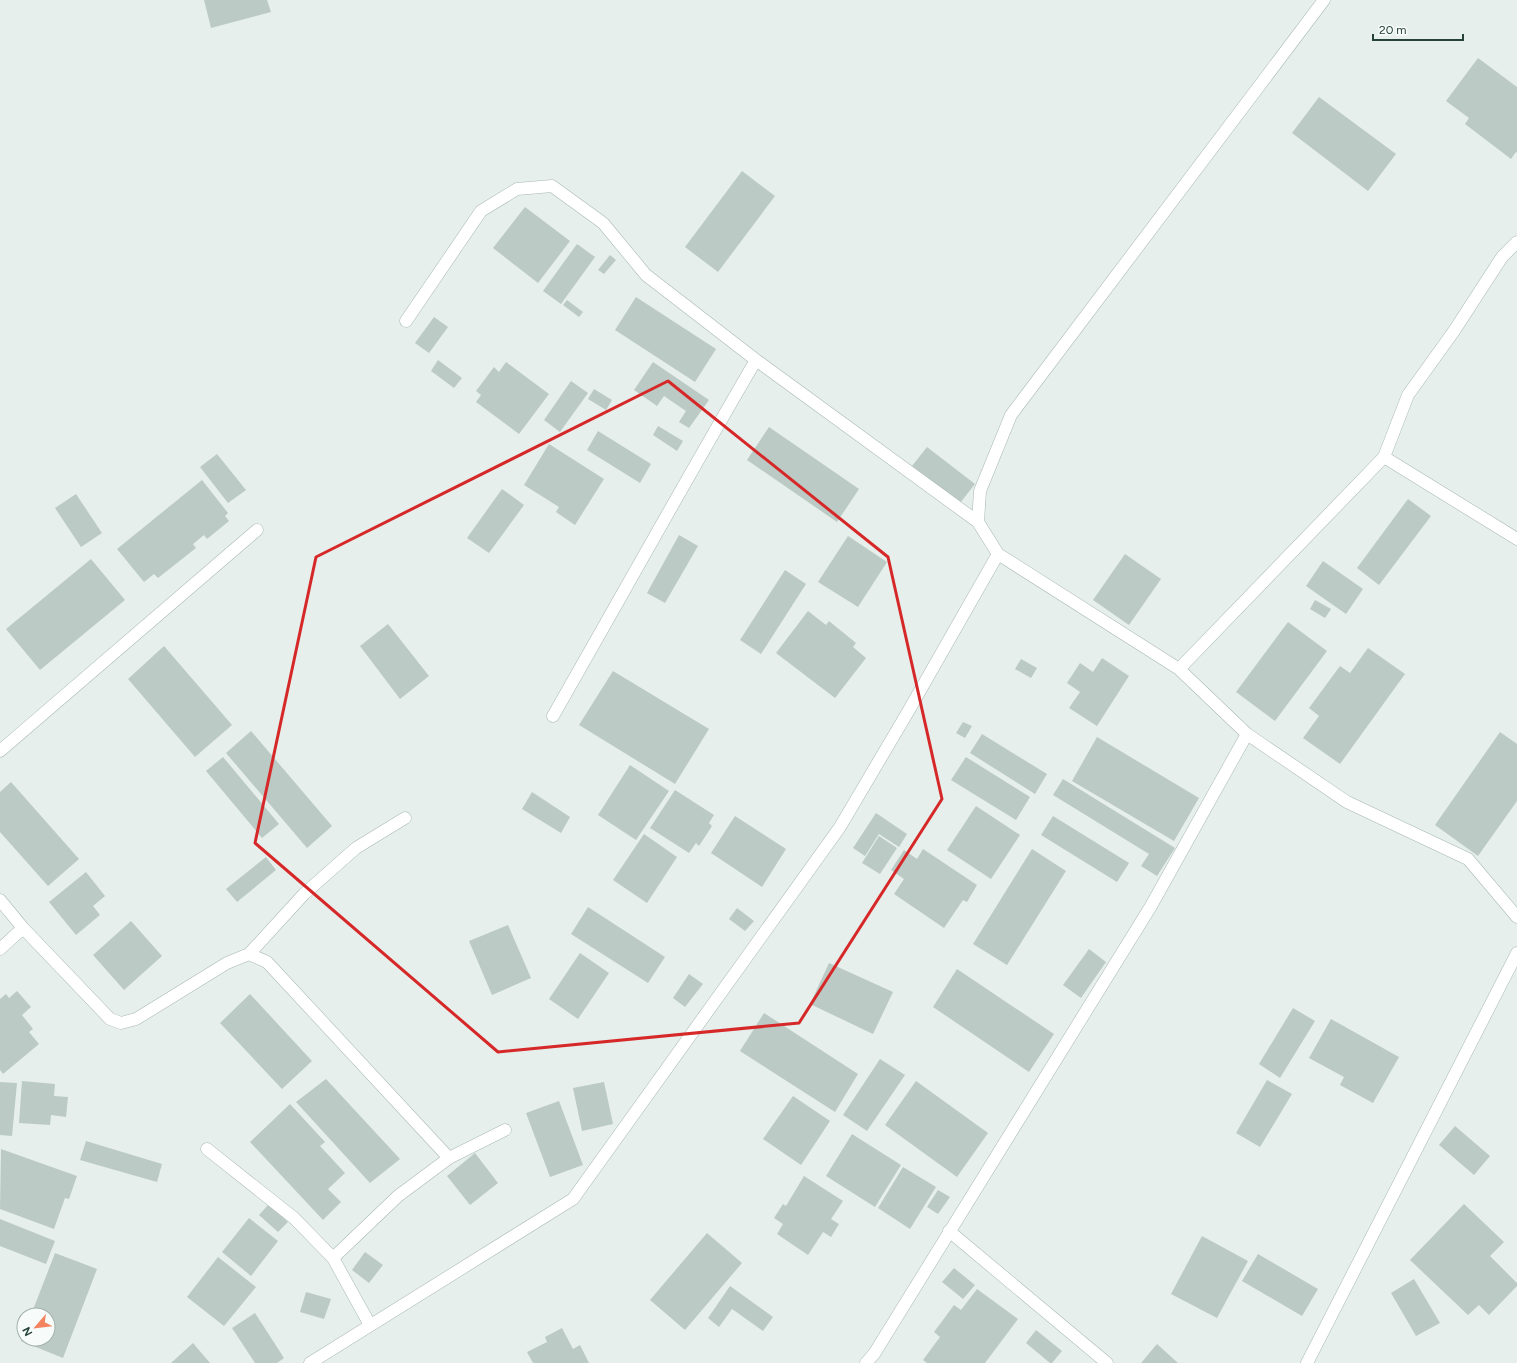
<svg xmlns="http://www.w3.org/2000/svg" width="1517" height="1363" font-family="Figtree,sans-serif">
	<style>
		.building { fill: #bbcac4 }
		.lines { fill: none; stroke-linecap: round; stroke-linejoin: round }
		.minor-casing { stroke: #a8b8b2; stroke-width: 13 }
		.minor { stroke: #fff; stroke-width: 12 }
		.marked { fill: none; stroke: #d62828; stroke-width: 3; stroke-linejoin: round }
	</style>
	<rect width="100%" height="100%" fill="#e6efeb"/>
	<!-- building -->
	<path class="building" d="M204 0H267L271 12 211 28Z
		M1478 58 1517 87V153L1516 152 1511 159 1465 124 1469 118 1446 101Z
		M1319 97 1396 154 1368 191 1292 133Z
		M742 171 775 196 718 272 685 247Z
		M525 207 570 241 538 283 493 248Z
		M577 244 595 257 561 304 543 291Z
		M610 255 616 260 604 274 598 270Z
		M636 297 716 349 695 382 615 330Z
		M567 300 583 312 579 317 563 305Z
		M434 317 448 327 429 353 415 343Z
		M438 360 462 378 454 388 431 371Z
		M506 362 549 394 519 434 476 402 481 395 476 391 494 367 499 372Z
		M653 362 709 400 689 428 679 422 686 411 664 396 657 406 634 390Z
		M571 381 588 393 560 432 544 420Z
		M594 389 612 400 606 410 588 399Z
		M658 426 683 441 677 451 653 435Z
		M769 427 859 489 837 522 747 460Z
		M598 431 651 464 640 483 587 450Z
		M549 444 604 479 575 525 556 512 559 507 524 485Z
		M927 447 975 484 960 503 912 466Z
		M217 454 246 490 228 503 200 467Z
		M202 480 228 513 225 516 229 521 207 539 204 535 193 544 196 548 158 578 154 574 144 582 117 549Z
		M502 489 524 505 489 553 467 538Z
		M76 494 102 533 81 547 55 508Z
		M1408 499 1431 516 1379 585 1357 568Z
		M679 535 698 546 665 603 647 593Z
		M848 536 887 562 858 607 818 582Z
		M1125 554 1161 579 1129 625 1093 600Z
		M91 559 125 600 40 670 6 629Z
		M1323 561 1363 589 1346 614 1306 586Z
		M785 570 806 584 761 654 740 640Z
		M1315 600 1331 609 1325 618 1310 609Z
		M808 611 826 625 829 621 856 643 853 647 866 658 835 698 776 653Z
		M1288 622 1327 651 1275 721 1236 692Z
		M388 624 429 676 400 699 360 646Z
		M164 646 232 725 195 757 128 679Z
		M1368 648 1405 674 1340 764 1303 738 1319 716 1309 708 1340 666 1350 673Z
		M1102 658 1129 676 1097 726 1069 708 1080 692 1067 683 1080 663 1093 672Z
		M1021 659 1037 668 1031 678 1015 669Z
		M613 671 709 729 675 784 579 725Z
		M963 722 972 726 965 738 956 733Z
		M251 731 332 826 307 848 226 753Z
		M1500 732 1517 744V801L1478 856 1435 825Z
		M982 734 1047 774 1035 794 970 753Z
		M1097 737 1199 798 1174 841 1072 781Z
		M223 757 279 824 262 838 206 771Z
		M966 757 1030 797 1016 820 951 780Z
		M630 765 669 791 636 840 598 815Z
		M1063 779 1175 848 1157 876 1141 866 1149 854 1053 795Z
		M11 782 79 859 48 886 0 832V792Z
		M675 790 714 815 709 823 712 826 699 846 696 843 689 853 650 828Z
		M532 792 570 817 561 833 522 809Z
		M976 806 1020 835 991 879 947 850Z
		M876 813 907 834 899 847 879 834 865 856 853 848Z
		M735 816 786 849 762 887 711 853Z
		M1053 816 1129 863 1117 882 1041 835Z
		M644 834 677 857 647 903 613 880Z
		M879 836 897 848 880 874 862 863Z
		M923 849 977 885 967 902 963 900 944 928 894 894 904 879 891 870 904 850 917 859Z
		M1032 849 1066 871 1007 965 973 944Z
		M266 857 276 870 237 902 226 889Z
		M86 872 105 896 93 906 100 915 76 935 49 902Z
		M588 907 665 957 648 983 571 934Z
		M737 908 754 921 745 931 729 919Z
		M131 921 162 956 124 990 93 955Z
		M508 925 531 978 492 995 469 941Z
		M1089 949 1106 962 1081 998 1063 985Z
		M580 953 609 973 578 1019 549 999Z
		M829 963 893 992 873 1034 810 1004Z
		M957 969 1054 1034 1029 1072 933 1007Z
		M689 974 703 984 685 1007 673 998Z
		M17 991 31 1007 22 1015 33 1029 29 1032 39 1044 3 1074 0 1070V999L6 994 9 998Z
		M250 994 312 1061 282 1089 220 1023Z
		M1293 1008 1315 1021 1280 1078 1259 1064Z
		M764 1013 858 1074 835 1112 740 1051Z
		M1331 1019 1399 1057 1373 1103 1340 1085 1344 1077 1309 1058Z
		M880 1059 905 1075 867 1131 843 1115Z
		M326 1079 400 1159 370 1183 296 1102Z
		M1267 1080 1292 1094 1260 1147 1236 1133Z
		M22 1081 55 1084 54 1096 68 1097 66 1117 51 1115 50 1125 19 1123Z
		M916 1081 988 1133 957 1177 885 1125Z
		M0 1082 17 1083 12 1136 0 1135Z
		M604 1082 613 1124 582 1131 573 1088Z
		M793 1096 830 1121 801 1165 763 1139Z
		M559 1101 583 1165 550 1177 526 1113Z
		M290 1104 325 1142 320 1146 345 1173 328 1189 341 1202 323 1220 250 1142Z
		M1455 1126 1490 1156 1474 1175 1439 1145Z
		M852 1134 901 1165 875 1207 826 1176Z
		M86 1141 162 1164 157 1182 80 1160Z
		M1 1149 77 1176 69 1199 65 1198 54 1229 0 1209Z
		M475 1153 498 1183 470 1205 447 1176Z
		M903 1167 936 1187 910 1229 878 1208Z
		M804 1176 843 1201 831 1219 839 1224 831 1237 823 1232 808 1255 777 1234 783 1224 774 1218 783 1204 786 1206Z
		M938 1190 950 1197 938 1214 927 1207Z
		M269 1204 288 1222 278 1232 259 1215Z
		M1464 1204 1504 1242 1490 1256 1517 1283V1286L1489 1315 1479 1305 1468 1315 1410 1260Z
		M249 1218 278 1241 251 1276 222 1252Z
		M0 1219 55 1241 46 1264 0 1246Z
		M707 1233 742 1263 685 1330 650 1300Z
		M1202 1236 1248 1261 1217 1318 1171 1294Z
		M365 1252 383 1265 369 1283 352 1270Z
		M55 1253 97 1269 63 1358 21 1341 24 1333V1339H48V1315H31Z
		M1258 1254 1318 1289 1302 1316 1242 1281Z
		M218 1257 256 1287 224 1326 187 1297Z
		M954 1268 975 1285 963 1299 942 1282Z
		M1414 1279 1440 1323 1416 1336 1391 1293Z
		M730 1286 773 1317 763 1331 732 1309 719 1327 708 1318Z
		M977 1289 1018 1319 985 1363H927L923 1360 940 1337 934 1332 954 1305 961 1310Z
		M306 1292 331 1299 324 1319 300 1312Z
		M255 1313 284 1358 277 1363H255L232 1328Z
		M562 1328 573 1349 580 1345 589 1363H533L527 1352 547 1342 545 1337Z
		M1036 1330 1062 1351 1052 1363H1050L1026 1343Z
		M193 1343 210 1363H171Z
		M1157 1344 1178 1363H1141Z"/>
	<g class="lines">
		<defs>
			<path id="minor" d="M406 321 481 211 517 189 552 186 603 223 646 275 756 360 978 522 998 554 1179 669 1247 734 1151 906 874 1354 866 1363
				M1384 457 1517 539
				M978 522 980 491 1011 415 1324 0
				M1179 669 1384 457 1408 395 1454 331 1502 257 1517 242
				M553 716C621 597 687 478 756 360
				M1247 734 1347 802 1468 859 1517 917
				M0 751 257 530
				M0 900 23 928 110 1019 121 1023 136 1019 227 963 249 954 267 962 449 1158
				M0 949 23 928
				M249 954 304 894 356 848 405 818
				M207 1149 294 1218 333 1258 370 1325
				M949 1231 1107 1363
				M333 1258 398 1196 449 1158 505 1130
				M310 1363 573 1199 840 827 909 710 998 554
				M1307 1363 1517 953"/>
		</defs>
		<!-- minor casing -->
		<use href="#minor" class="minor-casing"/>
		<!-- minor -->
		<use href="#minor" class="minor"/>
	</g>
	<!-- marked area -->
	<path class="marked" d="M668 381 888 557 942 799 799 1023 498 1052 255 843 316 557Z"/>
	<!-- north arrow -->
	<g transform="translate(36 1327) rotate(242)"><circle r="19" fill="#f7fbf9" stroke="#a3b1ad"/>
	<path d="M0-3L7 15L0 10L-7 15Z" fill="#f4845f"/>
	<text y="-6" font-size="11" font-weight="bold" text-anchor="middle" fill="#24423a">N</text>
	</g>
	<!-- scale -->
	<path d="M1373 34v6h90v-6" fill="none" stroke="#24423a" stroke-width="2"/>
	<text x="1379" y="34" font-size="12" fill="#24423a" stroke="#f7fbf9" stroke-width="3" paint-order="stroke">20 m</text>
</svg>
